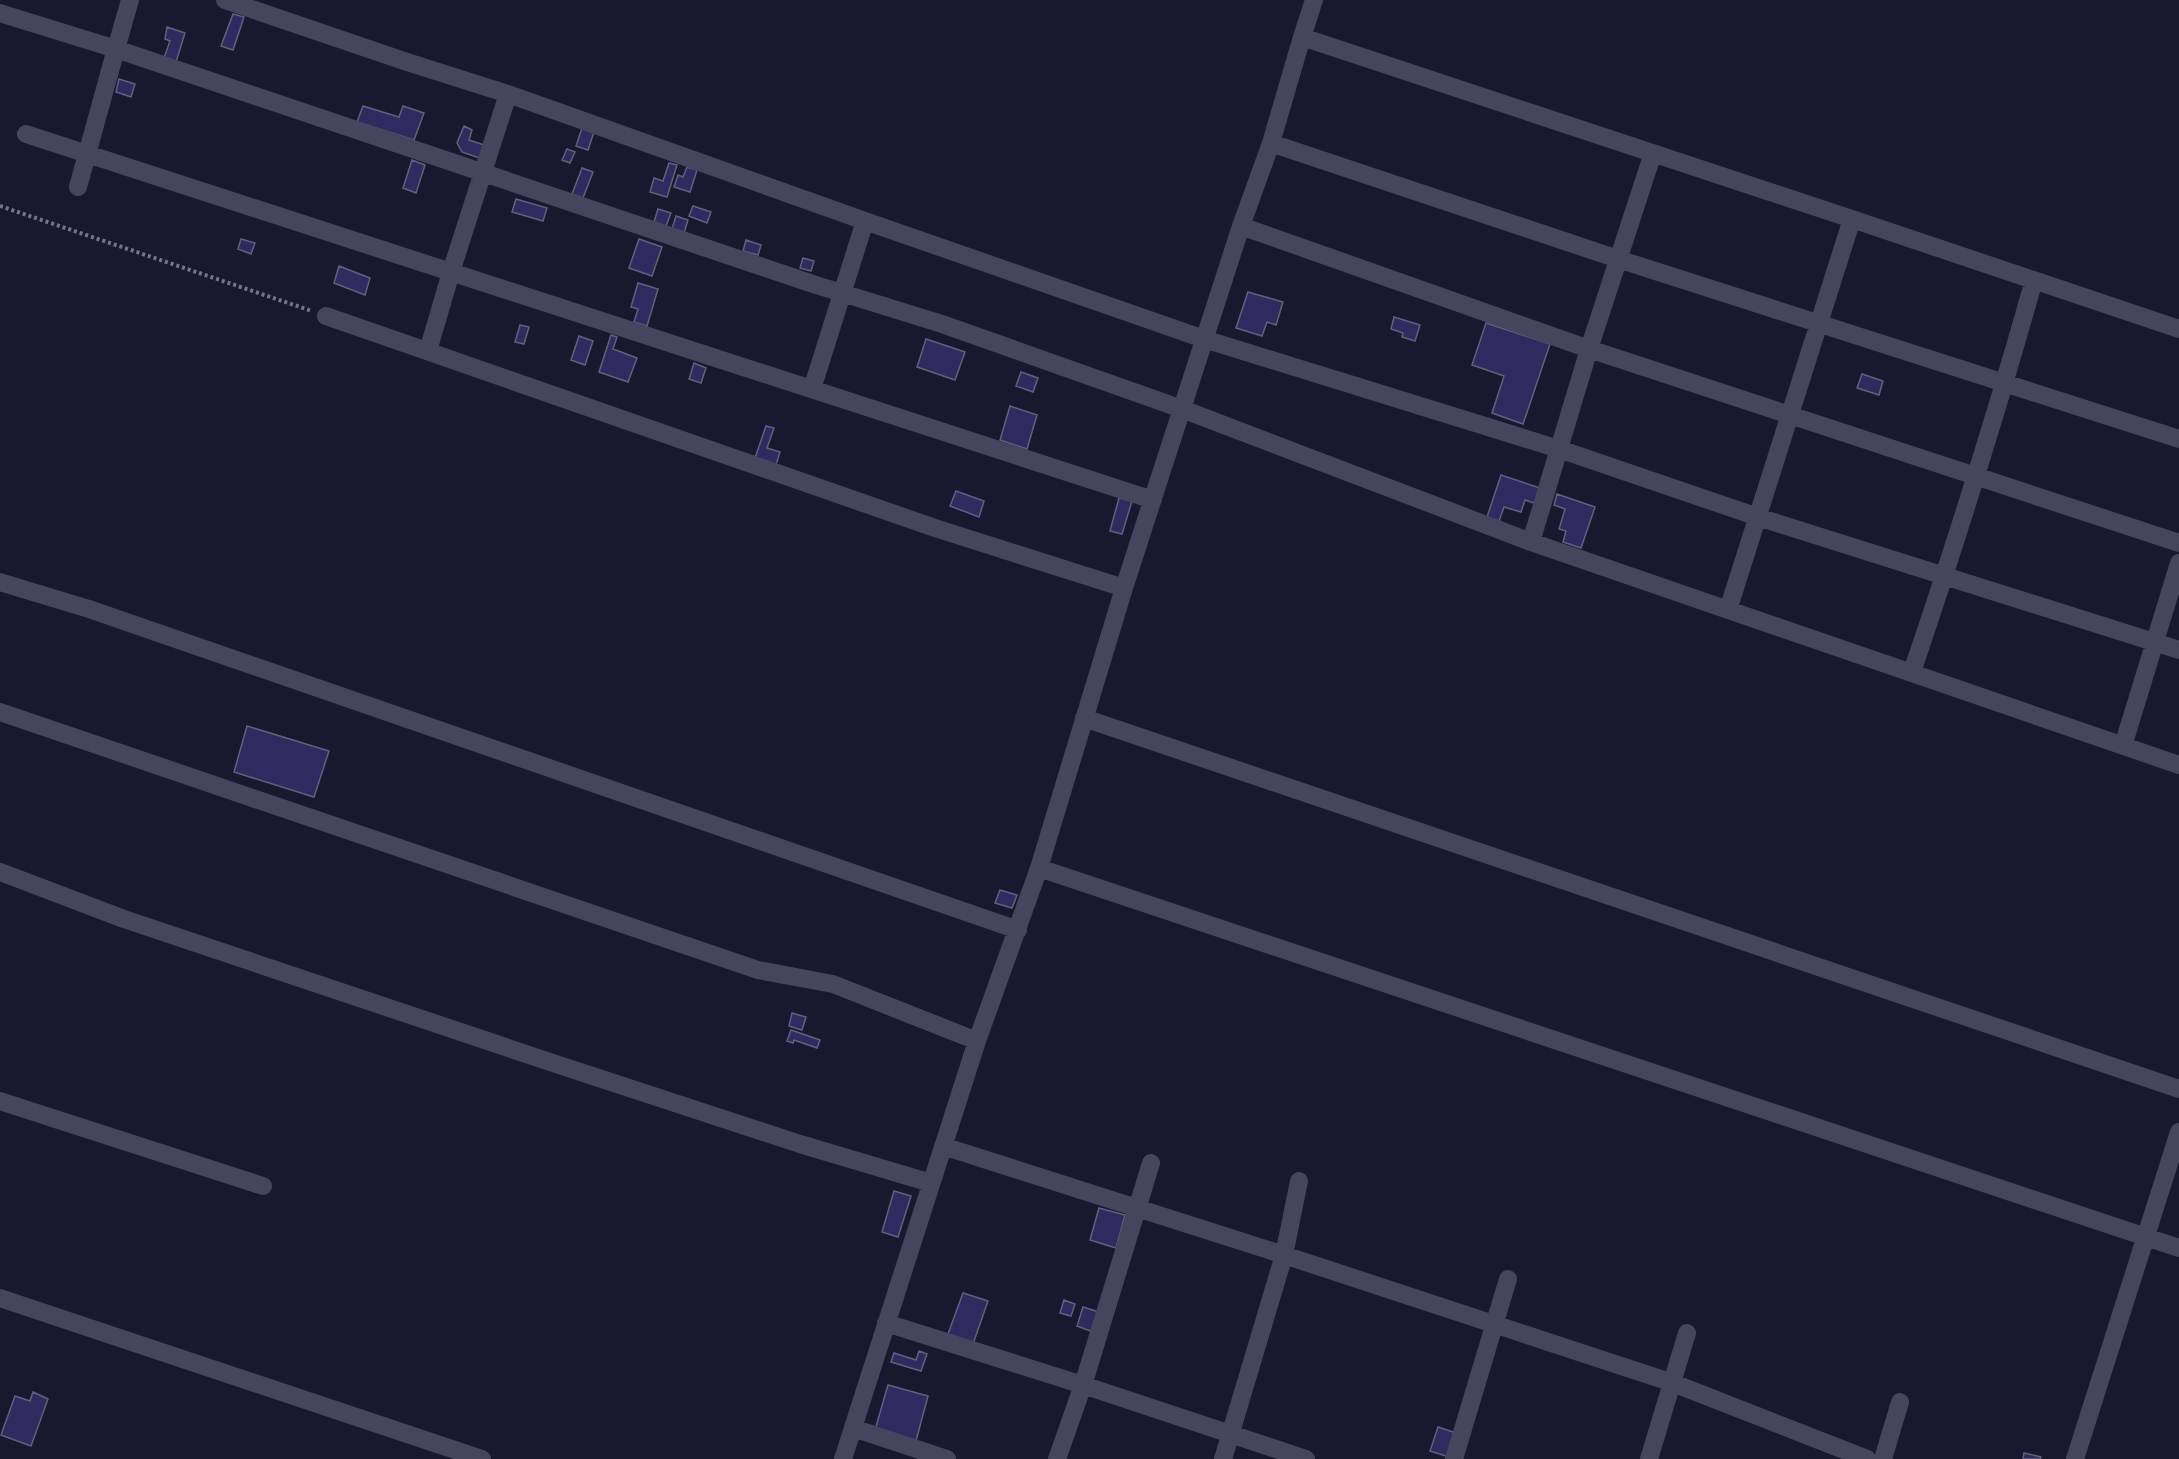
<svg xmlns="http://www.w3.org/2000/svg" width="2179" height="1459" font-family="'Golos Text',sans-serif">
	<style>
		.building { fill: #302a61; stroke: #61617b; stroke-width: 1.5 }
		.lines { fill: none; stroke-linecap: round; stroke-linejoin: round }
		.path { stroke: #767588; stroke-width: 4; stroke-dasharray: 3 3; stroke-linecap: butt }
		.minor { stroke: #45455d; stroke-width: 18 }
	</style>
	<rect width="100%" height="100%" fill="#19182e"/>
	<!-- building -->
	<path class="building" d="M233 14 244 17 233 50 221 46Z
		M167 27 185 33 176 62 164 58 170 41 165 39Z
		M119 79 135 84 131 97 116 92Z
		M363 106 399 117 403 106 424 113 414 140 357 122Z
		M464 126 472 130 469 140 487 146 482 159 462 152 457 143Z
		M582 128 594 132 588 150 576 146Z
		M567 149 575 152 570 163 562 160Z
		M412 160 425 165 416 193 403 188Z
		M669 163 677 165 667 197 650 192 654 178 663 181Z
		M687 167 697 170 690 192 674 187 678 175 683 177Z
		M582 168 593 172 583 198 572 194Z
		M516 199 547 208 543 221 512 212Z
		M693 206 711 212 707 223 689 216Z
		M658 209 671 213 666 226 654 222Z
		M676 216 688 220 684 233 672 229Z
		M241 239 255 243 251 254 238 249Z
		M639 239 662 247 652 276 629 268Z
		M746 240 761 245 758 255 743 251Z
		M803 258 814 261 811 271 800 268Z
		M339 266 370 278 365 295 334 283Z
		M638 283 658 289 647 326 634 322 638 309 631 307Z
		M1248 292 1283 302 1276 325 1267 322 1262 336 1236 328Z
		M1394 317 1420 325 1415 341 1402 337 1403 333 1391 329Z
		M1486 323 1550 344 1523 424 1492 413 1504 376 1472 365Z
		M520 325 529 327 524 344 515 342Z
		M611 335 617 337 613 349 637 358 628 382 599 372Z
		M579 336 593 341 585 365 571 360Z
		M926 339 965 352 955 380 917 367Z
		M694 363 706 368 701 383 689 379Z
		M1021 372 1038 378 1033 392 1016 386Z
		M1862 374 1883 381 1879 395 1857 388Z
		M1010 406 1037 415 1027 449 1000 440Z
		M766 426 774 428 767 448 780 452 775 468 754 461Z
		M1501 475 1540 488 1534 503 1525 500 1521 512 1504 507 1499 521 1487 517Z
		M956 491 984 501 979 517 950 506Z
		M1557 494 1595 507 1581 548 1563 542 1566 531 1559 529 1565 509 1554 505Z
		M1119 498 1132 501 1122 534 1110 531Z
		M247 726 329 751 314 797 234 772Z
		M1000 890 1017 895 1012 908 995 903Z
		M792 1013 806 1017 802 1030 789 1026Z
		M791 1030 820 1040 817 1048 794 1040 793 1043 787 1041Z
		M894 1191 911 1196 898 1237 882 1232Z
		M1099 1208 1125 1215 1116 1248 1090 1240Z
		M963 1293 988 1301 973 1344 948 1334Z
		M1064 1300 1075 1304 1071 1316 1060 1313Z
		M1083 1307 1099 1312 1093 1332 1077 1326Z
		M919 1351 927 1354 921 1371 891 1362 894 1353 916 1360Z
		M888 1385 928 1396 916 1441 875 1430Z
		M33 1392 48 1399 31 1446 1 1435 15 1396 30 1401Z
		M1438 1427 1456 1433 1449 1457 1430 1451Z
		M2024 1453 2041 1457 2040 1459H2023Z"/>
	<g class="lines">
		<!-- path -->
		<path class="path" d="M0 206 312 311"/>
		<!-- minor -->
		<path class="minor" d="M130 0 116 49 813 284 942 324 1182 409 1531 542 2179 765
			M225 0 407 62 508 94 865 221 1204 339 1559 449 1758 517 2179 650
			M0 13 116 49 78 187
			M1302 37 1314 0
			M26 134 1153 500
			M1271 143 1618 259 2179 439
			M1241 226 1589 349 2179 543
			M326 316 935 528 1124 588
			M428 351 451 272 508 94
			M812 389 865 221
			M1531 542 1589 349 1653 153
			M0 582 89 609 1018 930
			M1728 610 1852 219
			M1912 672C1956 542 1997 412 2034 280
			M0 712 758 970 833 984 977 1041
			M1084 718 2179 1089
			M2123 746 2179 563
			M1039 868 2179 1248
			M0 872 124 919 556 1064 800 1144 931 1183
			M0 1101 263 1186
			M943 1146 1284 1255 1673 1383 1867 1459
			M0 1298 482 1459
			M886 1323 1083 1385 1306 1459
			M853 1428 947 1459
			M843 1459 977 1041 1039 868 1124 588 1241 226 1271 143 1302 37 1852 219 2179 329
			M1057 1459 1083 1385 1151 1163
			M1223 1459 1284 1255 1299 1181
			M1454 1459 1508 1279
			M1649 1459 1687 1333
			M1883 1459 1900 1402
			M2075 1459 2179 1132"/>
	</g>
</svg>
